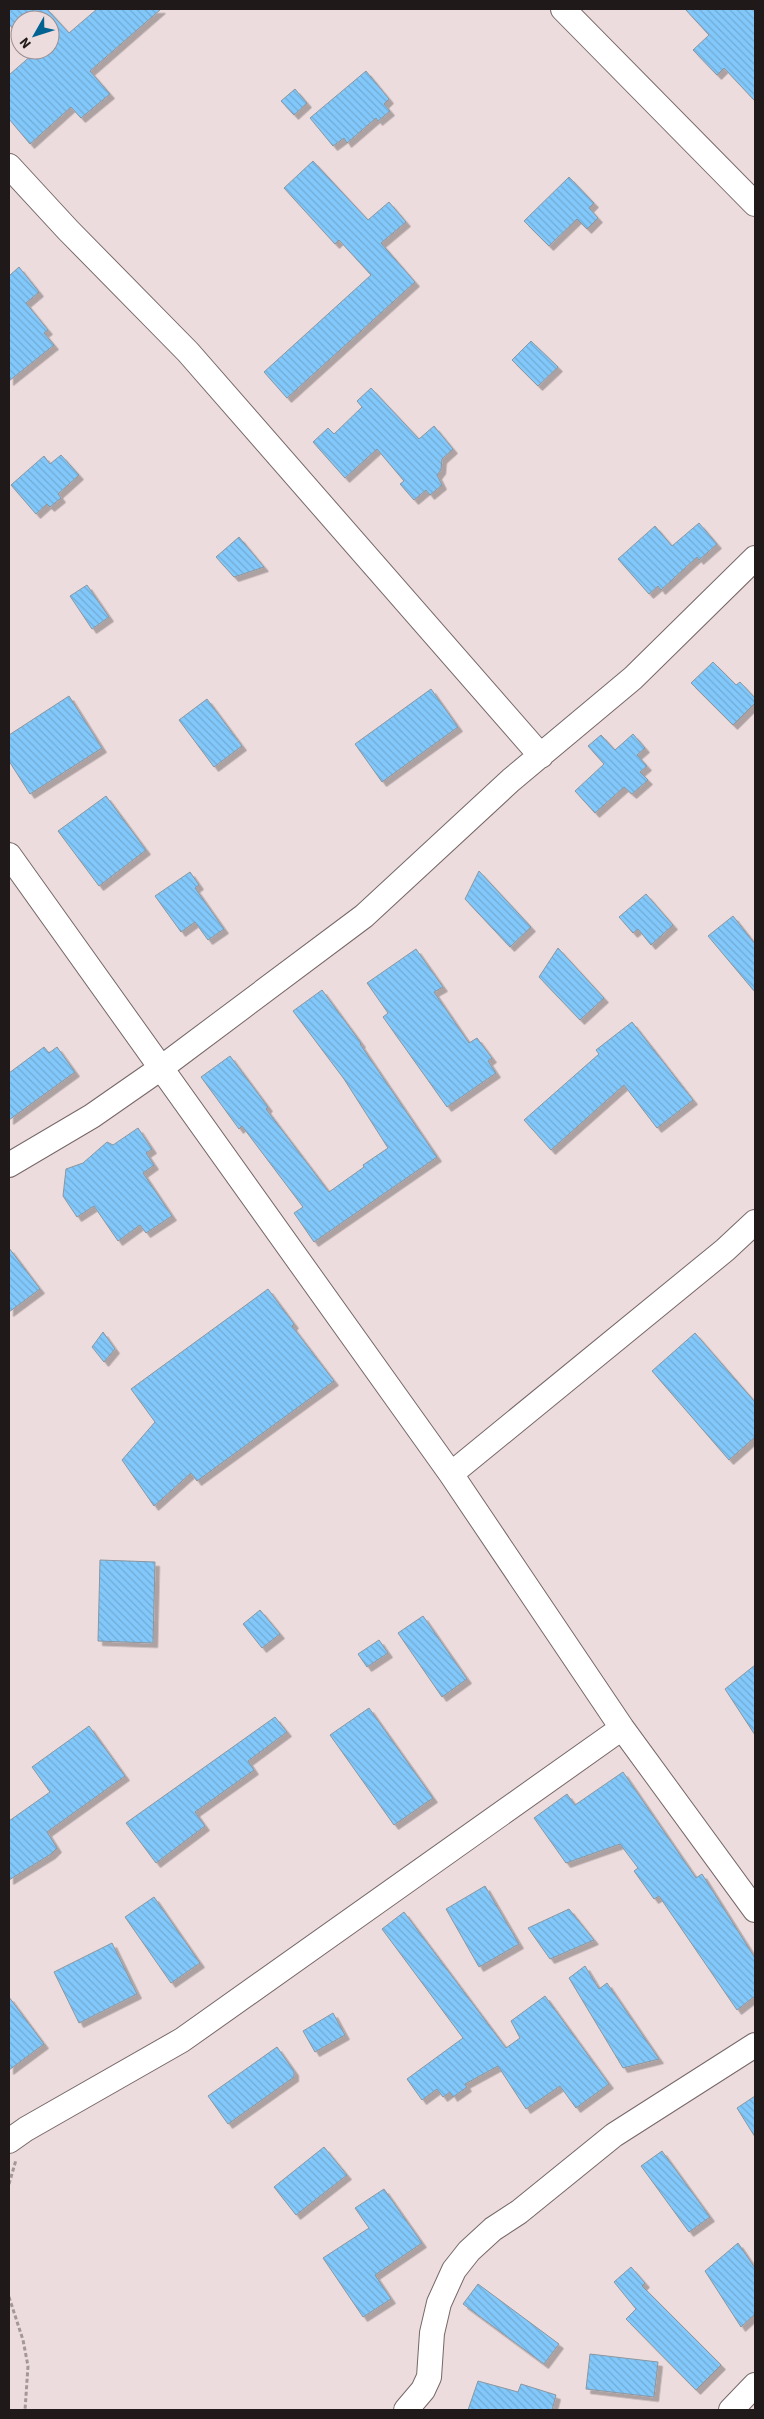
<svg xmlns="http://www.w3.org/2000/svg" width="764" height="2419" font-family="'Source Sans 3',sans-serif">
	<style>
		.building { fill: url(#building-back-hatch); stroke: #8b969f; filter: url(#shadow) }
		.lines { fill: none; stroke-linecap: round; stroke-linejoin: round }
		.street-casing { stroke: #776869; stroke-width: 26 }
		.path { stroke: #a49798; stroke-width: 3; stroke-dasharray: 4 2.5; stroke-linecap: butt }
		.street { stroke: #fff; stroke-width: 24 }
	</style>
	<defs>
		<pattern id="building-back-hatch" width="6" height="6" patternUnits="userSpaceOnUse" patternTransform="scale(1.25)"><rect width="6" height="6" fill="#82c8fa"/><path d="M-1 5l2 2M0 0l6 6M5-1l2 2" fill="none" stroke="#70abd6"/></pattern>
		<filter id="shadow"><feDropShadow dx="4.5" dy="4.5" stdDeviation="0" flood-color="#0004"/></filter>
	</defs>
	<rect width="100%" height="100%" fill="#eddcdd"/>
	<!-- building -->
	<path class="building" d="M9 9H47L69 33 97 9H161L90 71 110 94 81 118 71 107 30 144 9 119V75L33 54 30 50H50V20H20V38L9 24Z
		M685 9H755V101L724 68 717 75 693 50 709 35Z
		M366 71 389 99 384 104 390 111 378 121 376 118 347 143 344 138 333 146 310 118Z
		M295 89 307 103 294 115 281 101Z
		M313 161 368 220 389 202 406 222 381 243 415 282 287 398 264 372 371 275 339 240 335 244 284 188Z
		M569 177 594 203 589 208 598 218 587 229 577 219 549 246 524 221Z
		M19 267 39 292 26 303 48 330 44 333 54 345 9 381V276Z
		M531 341 558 367 538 386 512 360Z
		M371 388 419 439 434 426 453 449 442 459 441 470 437 475 442 485 430 495 426 490 414 500 400 484 404 481 377 449 345 478 313 442 328 428 334 434 362 407 357 401Z
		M61 455 79 475 58 494 61 498 50 507 47 504 36 514 11 485 44 456 50 464Z
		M699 523 717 544 699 560 697 557 661 590 658 586 649 594 618 559 655 526 672 546Z
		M239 537 264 567 234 577 216 557Z
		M87 585 109 617 92 629 70 596Z
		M713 662 736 685 740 682 755 698V703L733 725 691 683Z
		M431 689 458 727 382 782 355 744Z
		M69 696 102 748 30 794 9 761V735Z
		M207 699 242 746 214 767 179 720Z
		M633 734 645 748 637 755 647 766 640 772 648 780 632 794 624 787 595 813 575 791 604 764 588 746 601 735 615 750Z
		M106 796 146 850 99 886 58 831Z
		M479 871 531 927 510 947 465 899Z
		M190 872 199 885 195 888 224 929 208 940 195 922 181 932 155 896Z
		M646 894 673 925 651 945 638 929 633 933 619 917Z
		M733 916 755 944V992L708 936Z
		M558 948 604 998 580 1020 539 977Z
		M416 949 443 987 434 992 469 1043 477 1038 492 1058 488 1061 496 1073 447 1107 383 1017 388 1013 367 983Z
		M322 990 361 1043 360 1044 437 1157 314 1242 294 1213 303 1207 242 1126 239 1129 201 1077 230 1056 268 1107 266 1109 329 1192 364 1167 363 1165 388 1148 344 1079 293 1011Z
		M632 1022 693 1100 657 1128 624 1085 551 1150 524 1120 599 1054 596 1050Z
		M44 1047 49 1053 57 1047 75 1072 9 1120V1073Z
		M138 1128 152 1149 146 1153 154 1165 143 1173 172 1216 146 1233 140 1225 118 1241 94 1206 77 1217 63 1196 66 1169 83 1163 107 1142 113 1145Z
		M9 1248 40 1289 9 1312Z
		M268 1289 294 1324 292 1326 334 1381 197 1481 191 1473 154 1506 122 1460 155 1422 131 1389Z
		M103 1332 115 1349 104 1362 92 1347Z
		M695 1333 755 1402V1437L729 1460 652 1371Z
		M100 1560 155 1562 153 1643 98 1641Z
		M260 1610 280 1634 262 1648 243 1624Z
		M423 1616 467 1679 442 1697 398 1633Z
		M379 1640 388 1653 367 1667 358 1654Z
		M755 1665V1735L725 1689Z
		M369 1708 433 1798 394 1825 330 1735Z
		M275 1717 287 1732 248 1761 254 1770 195 1812 205 1826 156 1863 126 1823Z
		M89 1726 125 1776 47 1832 57 1848 51 1854 9 1880V1821L50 1792 32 1767Z
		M623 1772 696 1878 702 1874 755 1958V1996L737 2010 659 1896 654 1899 634 1871 638 1868 620 1844 566 1863 534 1818 567 1794 575 1805Z
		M485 1886 519 1944 479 1967 446 1909Z
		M154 1897 200 1963 171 1983 125 1917Z
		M569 1909 594 1940 550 1959 528 1928Z
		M404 1912 506 2048 520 2038 511 2021 545 1996 609 2084 576 2108 560 2086 526 2109 498 2066 465 2084 467 2087 453 2097 450 2092 443 2097 437 2089 422 2100 407 2079 463 2038 382 1929Z
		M112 1943 137 1994 79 2023 54 1972Z
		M585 1966 599 1989 607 1983 659 2059 623 2068 569 1978Z
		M9 1997 44 2044 9 2070Z
		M333 2013 345 2035 315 2052 303 2031Z
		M277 2047 294 2071V2077L228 2124 208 2096Z
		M755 2096V2137L737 2108Z
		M324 2147 347 2175 296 2215 274 2187Z
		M662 2151 710 2217 689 2232 641 2166Z
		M384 2189 422 2243 375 2275 391 2299 363 2317 323 2258 369 2228 355 2208Z
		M738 2243 755 2268V2314L741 2327 705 2271Z
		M631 2267 645 2283 642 2286 721 2365 696 2390 626 2319 636 2309 614 2282Z
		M478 2284 559 2344 544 2364 463 2304Z
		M590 2354 658 2362 654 2397 586 2389Z
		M478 2381 518 2392 521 2384 556 2395 552 2410H468Z"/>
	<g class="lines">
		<defs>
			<path id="street" d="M563 9 755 204
				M9 166 68 230 188 352 541 756
				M9 855 451 1474
				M9 1165 92 1116 161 1068 364 916 511 780 633 678 755 558
				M755 1222 725 1250 451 1474 622 1728 755 1910
				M9 2141 26 2129 182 2040 622 1728
				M406 2410 423 2390 429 2377 432 2333 439 2303 454 2270 469 2251 493 2229 519 2212 614 2135 755 2045
				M731 2410 755 2385"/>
		</defs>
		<!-- street casing -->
		<use href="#street" class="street-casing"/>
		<!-- path -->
		<path class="path" d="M9 2184 16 2160
			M9 2297 23 2340 28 2366 25 2410"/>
		<!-- street -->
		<use href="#street" class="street"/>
	</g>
	<!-- border -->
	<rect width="764" height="2419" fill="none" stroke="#1f1919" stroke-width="20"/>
	<!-- north arrow -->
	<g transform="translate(35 35) rotate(231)"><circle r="24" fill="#eddcdd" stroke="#9b8e8f"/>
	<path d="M0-4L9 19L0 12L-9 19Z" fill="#026292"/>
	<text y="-8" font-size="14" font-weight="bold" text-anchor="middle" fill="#1f1919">N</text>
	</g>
</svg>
